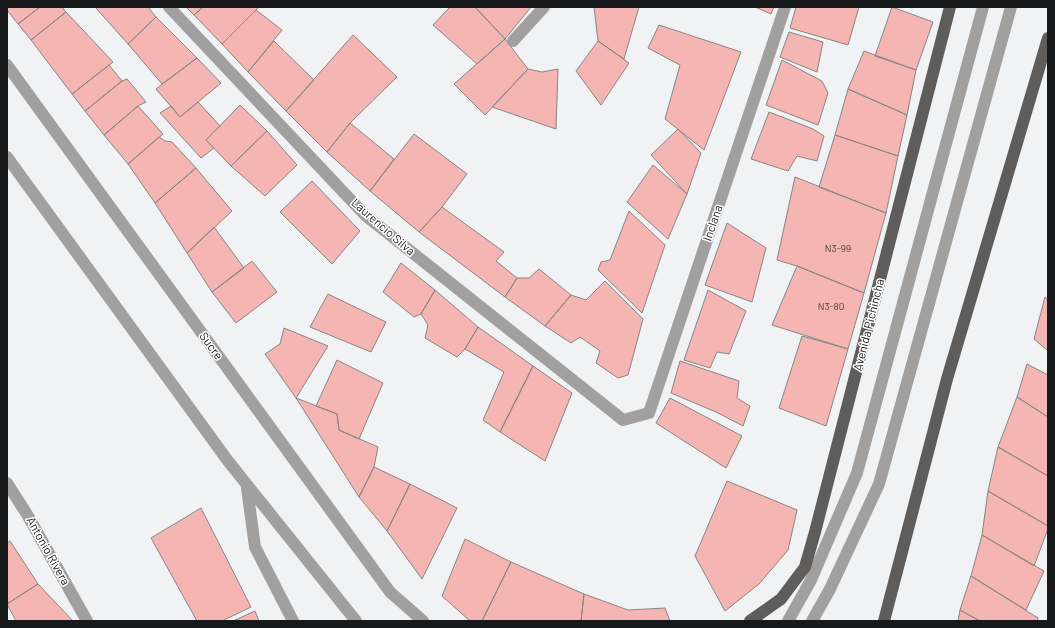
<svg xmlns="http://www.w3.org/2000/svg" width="1055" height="628" font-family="Barlow,sans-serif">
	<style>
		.building { fill: #f4b5b3; stroke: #888585 }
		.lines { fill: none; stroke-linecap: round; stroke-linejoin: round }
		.lane { stroke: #a1a09f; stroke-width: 12 }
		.street { stroke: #a1a09f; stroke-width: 12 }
		.primary { stroke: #5f5d5c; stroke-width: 12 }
		.labels { text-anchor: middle; stroke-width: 3; stroke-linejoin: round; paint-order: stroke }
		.number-label { font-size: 10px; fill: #4f4040 }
		.street-label { font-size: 12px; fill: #18191a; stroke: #fff }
	</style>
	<rect width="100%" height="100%" fill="#f0f2f4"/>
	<!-- building -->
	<path class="building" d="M7 7H40L18 24 7 10Z
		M40 7H62L66 12 31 40 18 24Z
		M95 7H148L156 17 128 44Z
		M186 7H203L194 15Z
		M203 7H259L222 44 194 15Z
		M450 7H475L505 39 477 64 433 25Z
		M475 7H531L505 39Z
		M594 7H639L624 59 598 41Z
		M755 7H774L771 14Z
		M796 7H859L848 45 790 28Z
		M892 7 933 22 916 70 875 56Z
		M256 10 282 30 248 72 222 44Z
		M66 12 113 62 72 94 31 40Z
		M156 17 197 58 162 84 128 44Z
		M659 25 741 52 704 150 665 119 680 65 648 48Z
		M789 32 823 42 817 72 780 57Z
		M353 35 397 77 350 123 327 152 286 111Z
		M505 39 528 69 485 115 454 84Z
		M274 41 314 80 286 111 248 72Z
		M598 41 629 63 601 105 576 71Z
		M864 51 916 70 907 115 848 89Z
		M197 58 221 83 180 117 156 89Z
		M782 60 822 81 828 93 818 125 766 105Z
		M109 65 122 81 85 111 72 94Z
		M528 69 542 72 558 69 556 129 492 107Z
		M127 79 146 102 138 106 104 135 85 111 122 81Z
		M848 89 907 115 898 156 835 135Z
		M198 102 220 126 206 140 214 148 201 158 160 113 171 106 180 117Z
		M240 105 267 131 231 166 206 140Z
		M138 106 163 134 128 164 104 135Z
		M769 112 813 129 824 136 817 161 797 156 788 171 751 159Z
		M350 123 394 159 370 191 327 152Z
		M678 129 701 153 687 194 651 155Z
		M267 131 297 165 265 196 231 166Z
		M414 134 467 174 442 207 419 232 370 191Z
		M835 135 898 156 886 213 819 187Z
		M159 137 165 141 172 142 196 168 155 203 128 164Z
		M653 165 687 194 668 239 627 202Z
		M196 168 232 211 187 253 155 203Z
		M795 177 886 213 864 293 797 266 777 260Z
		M312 181 360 231 332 264 280 212Z
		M442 207 504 252 496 261 517 278 505 297 419 232Z
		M629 211 665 245 642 313 598 270 601 262 610 260Z
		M727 223 766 248 752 302 705 285Z
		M214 227 244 268 212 292 187 253Z
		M252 261 277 292 236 323 212 292Z
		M401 263 435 290 421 314 414 317 383 292Z
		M797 266 864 293 848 349 772 325Z
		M539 269 571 295 545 326 505 297 517 278H529Z
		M605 281 643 319 628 375 618 378 596 363 600 351 580 337 571 343 545 326 571 295 586 300Z
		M435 290 478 327 465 349 457 357 425 338 428 325 421 314Z
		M708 290 746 311 729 354 717 352 710 368 684 360Z
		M328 294 386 322 371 352 310 327Z
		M1045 297 1048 300V351L1034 339Z
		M478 327 533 366 500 432 483 420 504 372 465 349Z
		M284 328 328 346 296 398 265 354 280 344Z
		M802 336 848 349 826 426 779 408Z
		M337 360 383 383 359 439 339 430 337 414 316 406Z
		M680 361 739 381 737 398 750 406 743 426 716 412 671 393Z
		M1027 364 1048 375V417L1017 397Z
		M533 366 572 393 545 461 500 432Z
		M1017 397 1048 417V476L998 447Z
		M296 398 337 414 339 430 378 447 374 467 359 497Z
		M670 398 742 436 726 468 656 423Z
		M998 447 1048 476V526L988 491Z
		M374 467 410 484 387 531 359 497Z
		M727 481 797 510 788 550 759 584 725 611 695 556Z
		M410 484 457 508 422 579 387 531Z
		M988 491 1048 526V529L1034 566 982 535Z
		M201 508 251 607 222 621H197L151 538Z
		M982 535 1044 571 1026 610 971 576Z
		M465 539 511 562 482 621H470L442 596Z
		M10 541 38 584 7 604V543Z
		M511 562 584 594 581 621H482Z
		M971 576 1038 618 1037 621H980L960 610Z
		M38 584 73 621H16L7 604Z
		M584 594 628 610 665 608 670 621H581Z
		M960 610 980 621H958Z
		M255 611 259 621H233Z"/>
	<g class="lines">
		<!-- lane -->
		<path class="lane" d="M788 621 811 580 857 473 983 7
			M812 621 830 589 879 484 1011 7"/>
		<!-- street -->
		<path class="street" d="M169 7 365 215 623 420 649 413 785 7
			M513 41 544 7
			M7 65 390 592 423 621
			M7 157 228 461 356 621
			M7 483 28 516 87 621
			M247 488 255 547 293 621"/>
		<!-- primary -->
		<path class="primary" d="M750 621 781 599 805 567 815 532 950 7
			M884 621 947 379 1048 38"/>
	</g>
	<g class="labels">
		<!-- number labels -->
		<g class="number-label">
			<text x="838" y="252">N3-99</text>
			<text x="831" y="310">N3-80</text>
		</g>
		<!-- street labels -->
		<g class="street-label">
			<text transform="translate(713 223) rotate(-71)" y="4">Inclana</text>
			<text transform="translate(383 227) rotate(41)" y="4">Laurencio Silva</text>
			<text transform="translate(869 325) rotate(-76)" y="4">Avenida Pichincha</text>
			<text transform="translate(211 346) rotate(54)" y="4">Sucre</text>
			<text transform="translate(48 551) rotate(61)" y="4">Antonio Rivera</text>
		</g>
	</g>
	<!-- border -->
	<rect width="1055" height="628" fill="none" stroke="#18191a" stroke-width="16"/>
</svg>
